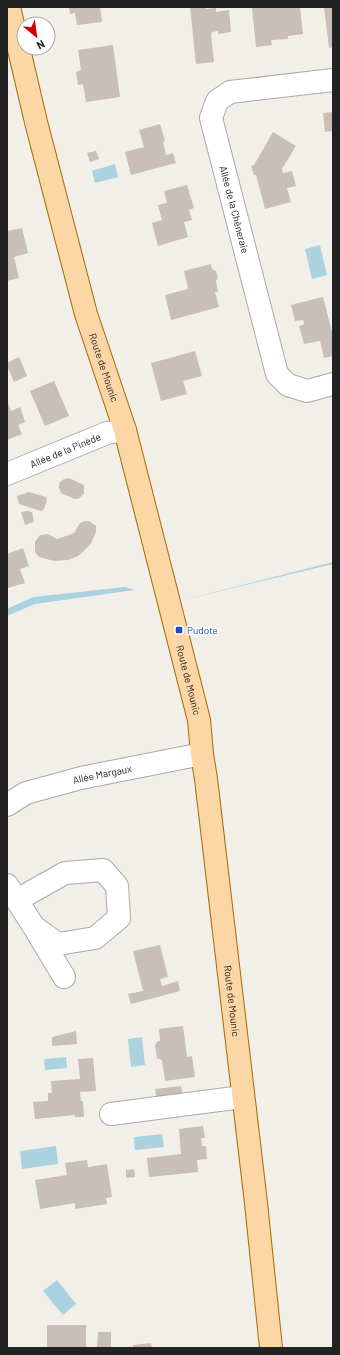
<svg xmlns="http://www.w3.org/2000/svg" width="340" height="1355" font-family="Barlow,sans-serif">
	<style>
		.water { fill: #aad3df }
		.building { fill: #c7bfb8 }
		.lines { fill: none; stroke-linecap: round; stroke-linejoin: round }
		.minor-casing { stroke: #a9a9a9; stroke-width: 24 }
		.major-casing { stroke: #a06b00; stroke-width: 24 }
		.minor { stroke: #fff; stroke-width: 22 }
		.major { stroke: #fcd6a4; stroke-width: 22 }
		.transit-dot { fill: #1a4fb4; stroke: #fff; stroke-width: 1.5 }
		.labels { text-anchor: middle; stroke-width: 3; stroke-linejoin: round; paint-order: stroke }
		.street-label { font-size: 10px; fill: #222; stroke: #fff }
		.transit-label { font-size: 10px; fill: #164399; stroke: #fff; text-anchor: start }
	</style>
	<rect width="100%" height="100%" fill="#f2efe9"/>
	<!-- water -->
	<path class="water" d="M115 164 118 177 95 183 92 171Z
		M320 245 327 275 312 279 305 249Z
		M333 562V564L179 601Z
		M125 587 135 590 35 604 7 616V609L33 597Z
		M142 1037 145 1065 131 1067 128 1039Z
		M66 1057 67 1068 45 1070 44 1059Z
		M162 1134 164 1147 135 1150 134 1137Z
		M56 1146 58 1164 22 1169 20 1151Z
		M57 1280 76 1304 63 1315 43 1291Z"/>
	<!-- building -->
	<path class="building" d="M69 7H100L102 22 77 25 75 13 70 14Z
		M190 7H206V9L216 8V12L229 10 231 32 218 34V31L212 32 211 35 214 62 196 64Z
		M259 7H300L303 34 288 36V39L271 40 272 45 256 47 252 8Z
		M324 7H333V47L329 48Z
		M113 45 120 97 86 102 83 84 78 85 76 72 81 70 78 50Z
		M333 112V131L325 132 323 113Z
		M160 124 165 141 163 142 166 155 173 153 176 163 131 175 125 152 144 147 139 130Z
		M273 132 296 146 282 169 283 173 292 171 296 186 287 188 291 202 265 209 256 175H254L251 166 254 165Z
		M96 151 99 159 90 162 87 153Z
		M187 185 194 208 189 210 192 220 184 222 188 237 158 246 152 223 162 220 158 205 167 203 164 191Z
		M22 228 28 253 14 257 19 278 7 281V231Z
		M211 264 212 269 216 271 218 277 216 281 218 292H215L219 307 171 320 165 295 188 289 184 271Z
		M323 297 332 332H333V356L324 358 320 341 304 344 299 326 304 324 303 320 295 321 291 305Z
		M195 351 202 376 183 381 187 394 161 401 151 363Z
		M19 357 27 376 14 382 7 366V363Z
		M54 381 69 416 45 426 30 391Z
		M7 400 11 411 20 407 25 422 18 425 22 434 7 440Z
		M69 478 84 485V494L78 499H74L61 493 59 488V483L64 479Z
		M29 492 46 497 47 500 44 509 41 511 19 504 17 496Z
		M27 511 32 512 34 522 25 525 21 512Z
		M85 521H89L93 524 96 526V532L91 543 84 551 78 556 68 560 54 561 39 557 35 552V542L40 535 48 534 57 539 66 536 74 533 80 523Z
		M23 548 29 566 20 569 25 583 8 588 7 585V554Z
		M160 945 168 977 160 979 162 986 178 981 180 991 131 1004 128 994 143 991 133 951Z
		M183 1026 187 1057 192 1056 195 1077 165 1081 162 1060 157 1058 155 1045 158 1041H160L159 1029Z
		M76 1031 77 1044 52 1046V1037Z
		M93 1058 96 1091 80 1092 81 1101H83L84 1117H75V1115L35 1119 33 1102 48 1101V1093H52L51 1081 80 1079 78 1059Z
		M181 1086 183 1098 157 1102 155 1089Z
		M203 1126 205 1138H201L202 1146H206L207 1159 197 1160 198 1172 149 1177 147 1158 181 1154 179 1129Z
		M87 1160 88 1167 107 1164 112 1197 106 1198 107 1204 75 1209V1203L40 1209 35 1180 67 1175 65 1163Z
		M134 1169 135 1177 126 1178V1170Z
		M47 1325H86V1348H47Z
		M98 1332H111V1348H97Z
		M151 1343 152 1348H133V1345Z"/>
	<g class="lines">
		<defs>
			<g id="minor">
				<path id="s1" d="M333 80 230 92 217 101 211 118 277 374 288 385 307 391 333 384"/>
				<path id="s2" d="M7 474 107 433 125 430"/>
				<path id="s3" d="M7 805 26 793 81 778 202 754"/>
				<path d="M7 885 34 927 58 944 95 938 119 918 117 886 103 870 65 873 17 900"/>
				<path d="M37 932 64 977"/>
				<path d="M111 1114 242 1097"/>
			</g>
			<g id="major">
				<path id="s4" d="M9 7 36 122 86 314 125 430 199 720 202 754 206 779 256 1203 271 1348"/>
			</g>
		</defs>
		<!-- minor casing -->
		<use href="#minor" class="minor-casing"/>
		<!-- major casing -->
		<use href="#major" class="major-casing"/>
		<!-- minor -->
		<use href="#minor" class="minor"/>
		<!-- major -->
		<use href="#major" class="major"/>
	</g>
	<!-- markers -->
	<rect class="transit-dot" x="175" y="626" width="8" height="8" rx="2"/>
	<g class="labels">
		<!-- street labels -->
		<g class="street-label">
			<text dy="4" stroke="none"><textPath href="#s1" startOffset="232">Allée de la Chêneraie</textPath></text>
			<text dy="4" stroke="none"><textPath href="#s4" startOffset="373">Route de Mounic</textPath></text>
			<text dy="4" stroke="none"><textPath href="#s2" startOffset="63">Allée de la Pinède</textPath></text>
			<text dy="4" stroke="none"><textPath href="#s4" startOffset="697">Route de Mounic</textPath></text>
			<text dy="4" stroke="none"><textPath href="#s3" startOffset="101">Allée Margaux</textPath></text>
			<text dy="4" stroke="none"><textPath href="#s4" startOffset="1021">Route de Mounic</textPath></text>
		</g>
		<!-- transit labels -->
		<g class="transit-label">
			<text x="187" y="634">Pudote</text>
		</g>
	</g>
	<!-- border -->
	<rect width="340" height="1355" fill="none" stroke="#222222" stroke-width="16"/>
	<!-- north arrow -->
	<g transform="translate(36 36) rotate(151)"><circle r="19" fill="#ffffff" stroke="#a7a7a7"/>
	<path d="M0-3L7 15L0 10L-7 15Z" fill="#d40000"/>
	<text y="-6" font-size="11" font-weight="bold" text-anchor="middle" fill="#222222">N</text>
	</g>
</svg>
